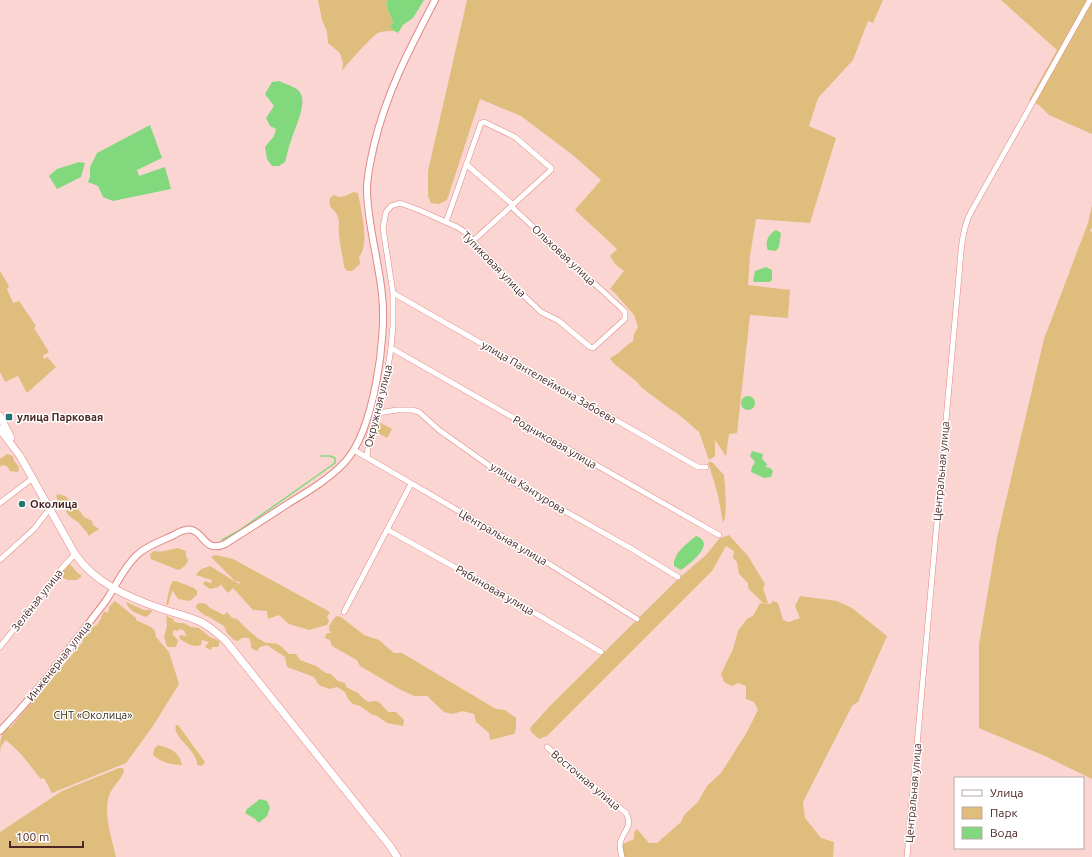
<svg xmlns="http://www.w3.org/2000/svg" width="1092" height="857" font-family="Ubuntu,sans-serif">
	<style>
		.green { fill: #dfbd7c }
		.water { fill: #82d87d }
		.lines { fill: none; stroke-linecap: round; stroke-linejoin: round }
		.stream { stroke: #82d87d; stroke-width: 1.5 }
		.minor-casing { stroke: #e08884; stroke-width: 6 }
		.tertiary-casing { stroke: #e08884; stroke-width: 8 }
		.secondary-casing { stroke: #e08884; stroke-width: 8 }
		.minor { stroke: #fff; stroke-width: 5 }
		.tertiary { stroke: #fff; stroke-width: 6 }
		.secondary { stroke: #fff; stroke-width: 7 }
		.poi-dot { fill: #287278; stroke: #fff; stroke-width: 1.5 }
		.labels { text-anchor: middle; stroke-width: 3; stroke-linejoin: round; paint-order: stroke }
		.street-label { font-size: 11px; fill: #4b2726; stroke: #fff }
		.poi-label { font-size: 11px; font-weight: bold; fill: #4b2726; stroke: #fff; text-anchor: start }
		.park-label { font-size: 11px; fill: #362b17; stroke: #fff }
	</style>
	<rect width="100%" height="100%" fill="#fbd5d2"/>
	<!-- green -->
	<path class="green" d="M318 0H388L386 4 393 23 390 26 394 31C389 31 383 31 378 33 374 34 345 66 342 71L343 63 340 53 328 43 327 31 322 20Z
		M467 0H883L873 23 868 21 853 60 818 98 809 126 836 138 810 223 756 219 750 256 748 285 790 290 788 318 750 315 737 433 729 434 726 456 715 440V456L709 460 699 432 677 413 670 409 642 388 636 381 613 363 610 358C620 354 624 346 633 341L634 334 638 327 634 315 614 292 610 289 624 271 616 265 610 256 617 249 575 210 601 180 574 156 521 116 480 99 447 200 439 204 431 203 428 196V171Z
		M1001 0H1092V134L1049 115 1039 105 1029 100 1057 50Z
		M353 192 358 193C361 210 370 243 359 257L360 264 352 271H347L344 267C343 257 340 246 339 236 338 229 340 223 338 217 335 208 328 211 330 198L334 195C341 199 346 196 353 192Z
		M1092 205V227L1090 231 1092 232V779L1045 756 979 728V644L997 538 1044 339 1088 223Z
		M0 271 9 286 7 289 13 303 19 301 36 326 34 328 49 352 43 356 44 359 47 357 56 367 27 393 18 376 5 382 0 372Z
		M377 421 392 429 387 438 373 430Z
		M7 454 13 456 14 461 19 467 18 472 10 471 7 466 2 465 0 467V459Z
		M712 462 724 475C725 486 728 515 723 523L718 495 708 462Z
		M58 494 65 496 76 506 84 517 92 521 93 525 99 529 88 536V534L79 523 68 515 66 510 58 501 56 496Z
		M729 535 748 556 765 584 763 588 768 603H763L748 588V583L739 574 737 562 733 558 734 551 726 546 712 571 547 736 539 739 531 732 530 728 550 706 678 579 706 555 719 539Z
		M178 548 186 551V556L188 560C186 566 183 568 178 570L151 559 150 554 154 551C164 553 169 549 178 548Z
		M215 555 233 559 330 612 327 617 329 621 327 625 309 630 289 624 279 615 268 619 267 611 253 610 233 588 228 593 220 584 219 587 210 589 203 584 205 581 211 583 212 580 196 575 201 569 210 566 239 584 240 582 235 581 211 557Z
		M67 562C73 566 76 573 81 575V577L77 580H68L63 578 62 574 60 572Z
		M173 581H176L194 588 197 591V595L190 601 178 599 173 591C170 595 170 600 168 605H166L170 586Z
		M800 596 837 601 852 608 887 636 858 702 852 706 803 802 805 818 821 838 834 842 833 857H623L621 851 623 844 634 839V832L637 829 649 843H657L681 822 684 815 698 802 707 786 721 773 747 732 758 710 754 702 746 699V686L738 683 732 686 724 682 721 674 733 649 738 631 747 619 753 616 760 603 770 604 773 601 778 603 783 620 789 622 800 618 795 606Z
		M115 601 136 618V620L151 627 155 631 156 637 169 652 179 684 153 726 126 763 52 793 44 778 41 779 21 754 6 740 1 746 0 752C0 739 0 735 9 727L10 728 83 642 82 639 88 635 90 629 98 624 104 611 107 613 109 610V607Z
		M126 602 144 610H151L152 612 146 617C137 614 128 610 126 602Z
		M200 603 206 604 210 608 224 615 227 612 232 618 237 619C245 627 253 636 264 642 268 644 275 642 279 645 283 647 285 651 289 654H296L300 660 316 666 326 673 331 674 338 681 345 683 346 687 358 693 365 700 369 702 375 701 379 702 388 712H396L404 720 403 726 387 723 377 716 371 714 360 706 353 704 348 699 345 692 337 687 330 689 321 686 318 684 314 677 287 667 285 657 267 645 260 647 257 651 251 648V643L249 638H242L238 641 234 640 227 633 224 626 209 617 204 615 196 608 197 604Z
		M166 616 174 619 173 621 178 623H184L191 627 199 628 210 637 218 640 220 642 218 647H212L211 650 205 647 209 642 202 640 201 645C192 648 187 643 180 639L179 636 181 635 187 636 184 631 180 629 178 631 173 630V635L178 640 176 647H167L164 637 167 626Z
		M336 616 341 617 364 635 379 640 394 653H402L496 709 505 710 516 718V729L514 734 490 740 489 733 476 722 474 714 463 711 452 714 444 712 427 696H414L399 689 360 666 357 660 332 646 330 640 325 638 326 634 332 632 329 631V626Z
		M178 725 205 762 202 766 197 765C198 750 171 737 176 725Z
		M158 745C170 748 180 752 182 765 172 765 160 762 153 755L154 749Z
		M119 768H123L124 772C120 781 112 787 109 796 103 813 112 839 116 857H0V832L62 791Z"/>
	<!-- water -->
	<path class="water" d="M388 0H424L413 18 403 25 398 33 394 31 390 26 393 23 386 4Z
		M279 81C285 84 294 86 299 91 309 102 294 129 291 141 288 148 287 155 285 162L279 166H272L267 159 265 147 274 136 276 129 270 126 266 118 274 106 265 94 272 82Z
		M150 125 162 158 137 170 139 176 165 167 171 189 113 201 103 197 98 186 88 182 90 177V167L97 153Z
		M79 162 85 163 81 177 57 189 49 176 57 169Z
		M776 230 781 233 779 247 776 251 768 250C764 243 769 233 776 230Z
		M766 267 772 270V279L770 282H754L753 281 755 271Z
		M741 403a7 7 0 1 1 14 0a7 7 0 1 1-14 0Z
		M752 451 763 454 762 459 767 464 766 467 770 468 773 471 771 477 764 478 751 472 752 467 755 462 750 456Z
		M696 536C717 543 690 564 681 570L674 566V561L677 554 683 547Z
		M260 799 267 801 270 808 267 816 260 822H258L255 819 245 813 247 809Z"/>
	<g class="lines">
		<!-- stream -->
		<path class="stream" d="M222 540 240 530 335 463V458L330 456H321"/>
		<defs>
			<path id="minor" d="M446 222 481 123 484 122 515 137 551 168V170L474 240
				M393 293 698 467H706
				M391 348 719 535
				M378 413 397 410H412L419 412 439 430 508 479 632 549 678 577
				M354 450 543 560 637 619
				M367 457 369 436 378 413 385 387 391 348 393 325V293L383 228 386 212 391 206 400 203 419 210 457 227 465 232 516 288 541 312 559 321 590 347 593 348 625 319V312L621 308 514 209 511 203 466 164
				M0 503 33 478
				M388 530 501 593 601 652
				M0 560 34 529 50 508
				M344 612 411 484
				M0 647 62 568 75 554
				M547 747 626 813C634 827 622 831 620 844 620 848 621 853 622 857
				M907 857 959 275C961 254 961 231 971 212L1090 0"/>
			<path id="tertiary" d="M0 731C39 691 71 646 105 602 116 586 123 568 137 555 146 546 161 541 172 536 177 533 186 528 192 530 205 534 205 553 225 544 247 530 268 517 289 503 309 491 329 479 345 462 374 430 387 337 382 295 379 261 367 223 367 189 367 174 371 160 374 145 387 91 410 48 435 0"/>
			<path id="secondary" d="M0 416 11 438
				M0 429 20 456 75 554C95 583 128 597 159 608 173 613 189 616 203 623 211 628 218 634 225 640L390 846 397 857"/>
		</defs>
		<!-- minor casing -->
		<use href="#minor" class="minor-casing"/>
		<!-- tertiary casing -->
		<use href="#tertiary" class="tertiary-casing"/>
		<!-- secondary casing -->
		<use href="#secondary" class="secondary-casing"/>
		<!-- minor -->
		<use href="#minor" class="minor"/>
		<!-- tertiary -->
		<use href="#tertiary" class="tertiary"/>
		<!-- secondary -->
		<use href="#secondary" class="secondary"/>
	</g>
	<!-- markers -->
	<g class="poi-dot">
		<rect x="5" y="413" width="8" height="8" rx="2"/>
		<circle cx="22" cy="504" r="4"/>
	</g>
	<g class="labels">
		<!-- street labels -->
		<g class="street-label">
			<text transform="translate(564 255) rotate(43)" y="4">Ольховая улица</text>
			<text transform="translate(494 264) rotate(46)" y="4">Тупиковая улица</text>
			<text transform="translate(549 382) rotate(30)" y="4">улица Пантелеймона Забоева</text>
			<text transform="translate(378 406) rotate(-76)" y="4">Окружная улица</text>
			<text transform="translate(555 442) rotate(30)" y="4">Родниковая улица</text>
			<text transform="translate(941 471) rotate(-85)" y="4">Центральная улица</text>
			<text transform="translate(528 488) rotate(32)" y="4">улица Кантурова</text>
			<text transform="translate(503 537) rotate(30)" y="4">Центральная улица</text>
			<text transform="translate(495 590) rotate(30)" y="4">Рябиновая улица</text>
			<text transform="translate(37 600) rotate(-52)" y="4">Зелёная улица</text>
			<text transform="translate(59 661) rotate(-52)" y="4">Инженерная улица</text>
			<text transform="translate(586 780) rotate(40)" y="4">Восточная улица</text>
			<text transform="translate(913 793) rotate(-85)" y="4">Центральная улица</text>
		</g>
		<!-- poi labels -->
		<g class="poi-label">
			<text x="17" y="421">улица Парковая</text>
			<text x="30" y="508">Околица</text>
		</g>
		<!-- park labels -->
		<g class="park-label">
			<text x="93" y="719">СНТ «Околица»</text>
		</g>
	</g>
	<!-- legend -->
	<rect x="954" y="777" width="130" height="72" fill="#ffffff" stroke="#b7a9a8"/>
	<rect x="962" y="790" width="20" height="6" fill="#ffffff" stroke="#b7a9a8"/>
	<text x="990" y="797" font-size="12" fill="#4b2726">Улица</text>
	<rect x="962" y="807" width="20" height="12" fill="#dfbd7c" stroke="#b7a9a8"/>
	<text x="990" y="817" font-size="12" fill="#4b2726">Парк</text>
	<rect x="962" y="827" width="20" height="12" fill="#82d87d" stroke="#b7a9a8"/>
	<text x="990" y="837" font-size="12" fill="#4b2726">Вода</text>
	<!-- scale -->
	<path d="M10 841v6h73v-6" fill="none" stroke="#4b2726" stroke-width="2"/>
	<text x="16" y="841" font-size="12" fill="#4b2726" stroke="#ffffff" stroke-width="3" paint-order="stroke">100 m</text>
</svg>
